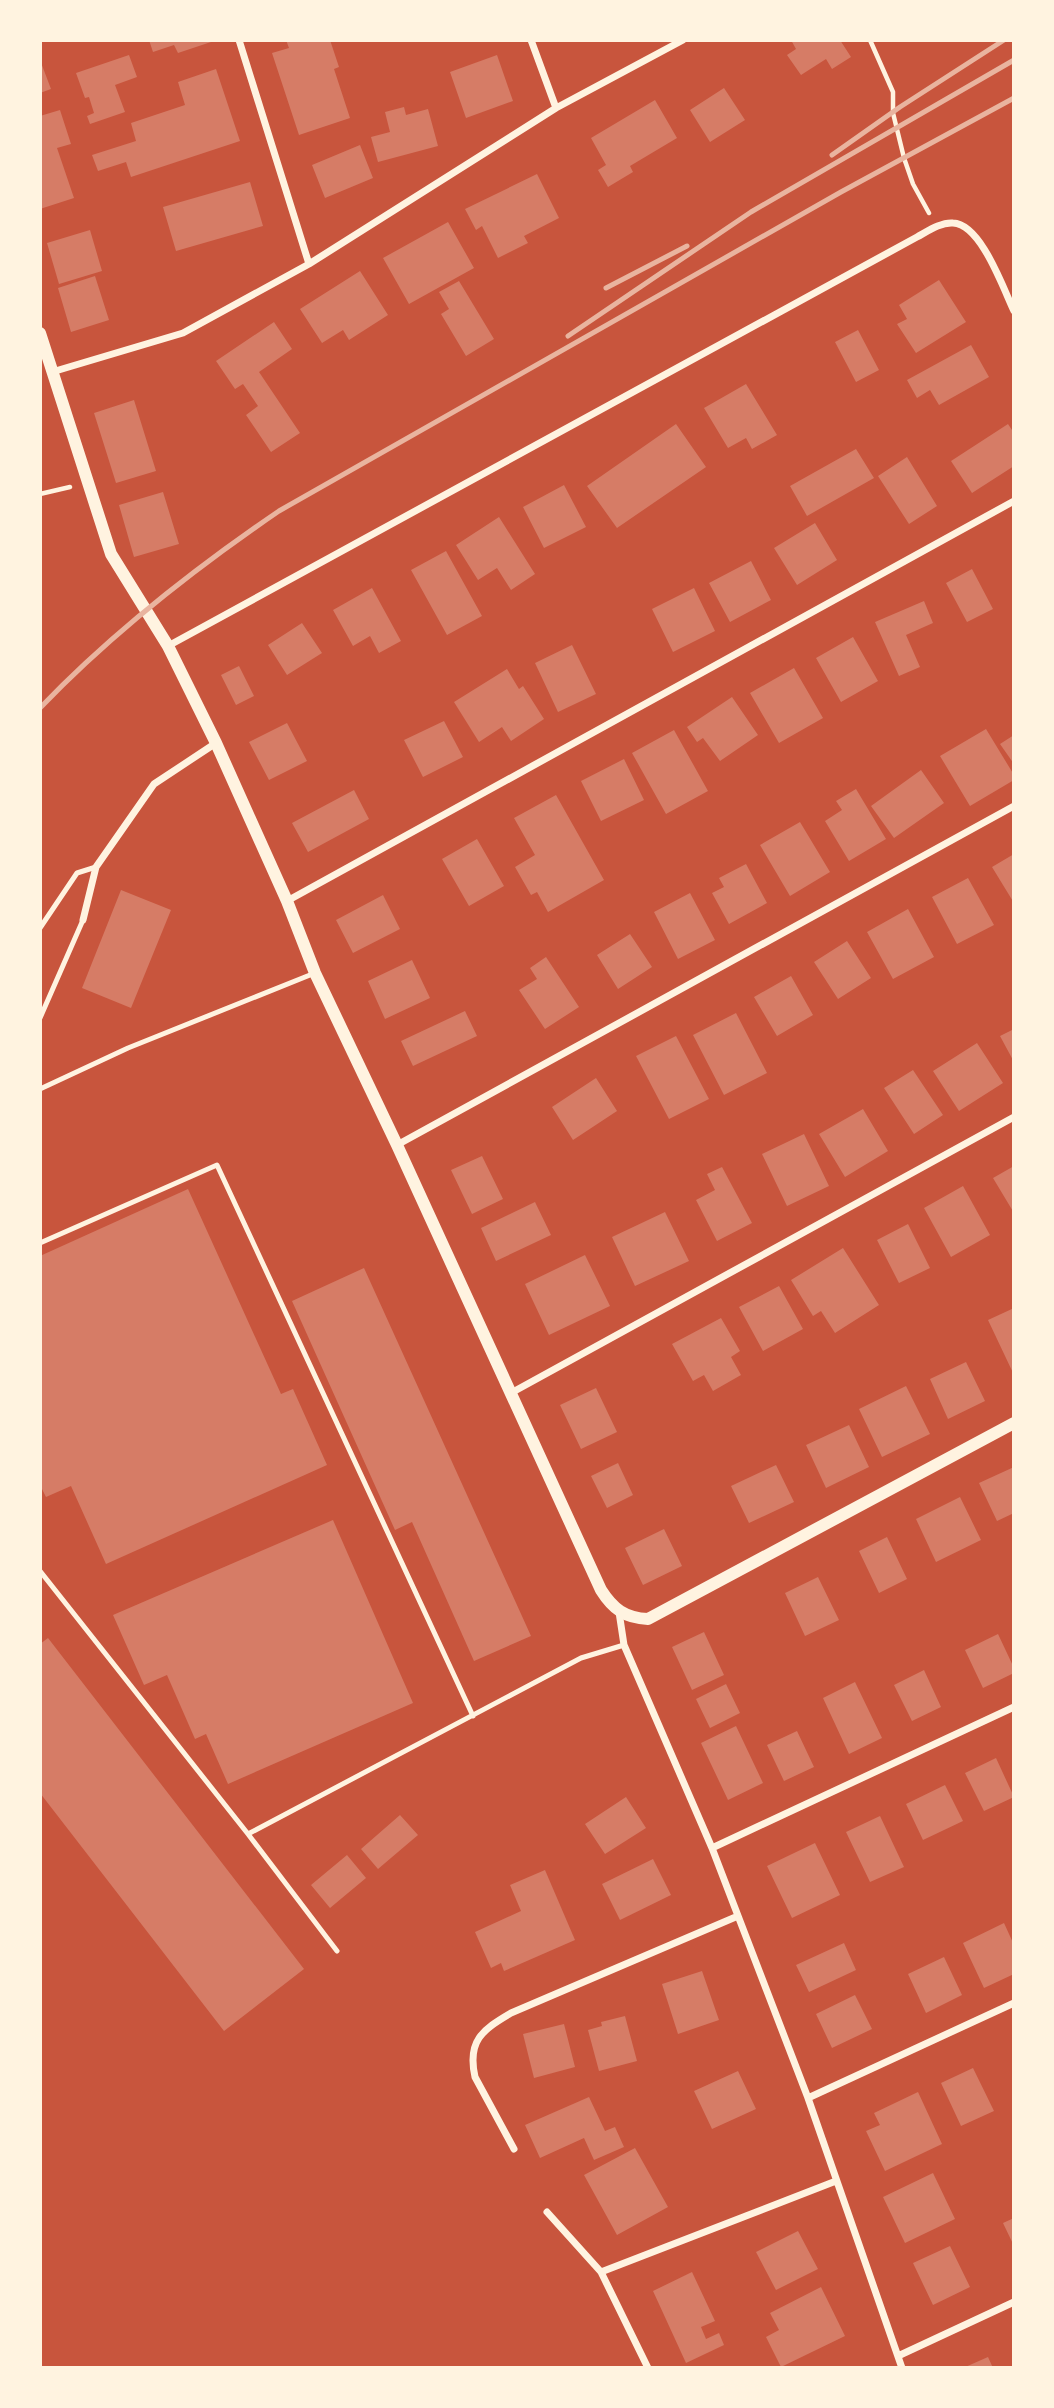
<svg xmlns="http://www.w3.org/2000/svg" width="1054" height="2408" font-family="Barlow,sans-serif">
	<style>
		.building { fill: #d67c66 }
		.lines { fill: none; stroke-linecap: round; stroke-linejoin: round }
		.path { stroke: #fff3e0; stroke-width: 4.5 }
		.service { stroke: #fff3e0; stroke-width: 5 }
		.minor { stroke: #fff3e0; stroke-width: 7 }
		.tertiary { stroke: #fff3e0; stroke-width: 12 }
		.rail { stroke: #e9b49f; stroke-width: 5 }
	</style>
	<rect width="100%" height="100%" fill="#c8553d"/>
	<!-- building -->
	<path class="building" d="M149 40H214V41L178 53 174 45 153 52Z
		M286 40H316V42L330 40 339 67 334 69 350 118 299 135 272 53 289 48Z
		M791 40H840L851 57 832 69 826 59 801 75 787 55 796 49Z
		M129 55 137 77 115 85 125 112 90 124 87 116 94 113 89 97 85 98 76 73Z
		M497 55 513 101 466 118 450 72Z
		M40 60 51 89 40 93Z
		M216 69 240 141 131 177 126 162 98 171 92 155 136 141 131 123 185 105 178 82Z
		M724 88 745 120 710 142 690 110Z
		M655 100 677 138 630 166 633 172 608 187 598 170 606 165 591 138Z
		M404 107 406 115 428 109 438 146 378 162 371 137 390 132 385 112Z
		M60 110 71 144 57 148 74 198 40 209V116Z
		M360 145 373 178 325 198 312 165Z
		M537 174 559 218 524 236 528 243 498 258 482 226 476 230 465 209Z
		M250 182 263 226 176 251 163 207Z
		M448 222 474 268 409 304 383 258Z
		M90 230 102 271 59 284 47 243Z
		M360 271 388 315 349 340 343 330 322 343 300 309Z
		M95 276 109 320 71 332 58 288Z
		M939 280 966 322 916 353 897 324 907 319 899 305Z
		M459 281 494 339 466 356 441 314 449 309 439 292Z
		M274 322 292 349 259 372 300 433 271 452 246 415 258 406 243 384 235 389 216 361Z
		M858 330 879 370 856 382 835 342Z
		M971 345 989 377 939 405 930 390 917 398 907 380Z
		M746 384 777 435 752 449 746 438 728 448 704 408Z
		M134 400 156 471 116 483 94 413Z
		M676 424 706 467 617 528 587 486Z
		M1008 424 1014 433V466L972 493 951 461Z
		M856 449 874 478 807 516 790 486Z
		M907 457 937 506 909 524 878 476Z
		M564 485 586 527 544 548 523 507Z
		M163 492 179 544 134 557 119 505Z
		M499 517 535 574 511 590 497 568 478 580 456 545Z
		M815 523 837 560 797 585 774 548Z
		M446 551 482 616 447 635 411 570Z
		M751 561 771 600 730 622 709 583Z
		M972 569 993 609 967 622 946 583Z
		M372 588 401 641 379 653 370 636 353 646 333 610Z
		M694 588 715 631 673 652 652 609Z
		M924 601 933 623 906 635 920 667 899 676 875 622Z
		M302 623 322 653 287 675 268 645Z
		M853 637 878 681 841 702 816 658Z
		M572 645 596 694 558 712 535 663Z
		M239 666 254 696 236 705 221 675Z
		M794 668 823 718 779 743 750 693Z
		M507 669 519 689 523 686 544 719 511 741 502 727 479 742 454 702Z
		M732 697 758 735 720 761 703 738 697 742 687 727Z
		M444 721 463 757 423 777 404 740Z
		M287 723 307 761 269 780 249 742Z
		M986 729 1014 775V780L970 806 940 756Z
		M674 730 708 791 666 814 632 753Z
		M1014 735V764L1000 744Z
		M624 759 644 800 601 821 581 781Z
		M921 770 944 803 894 838 871 806Z
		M856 789 886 839 849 861 825 821 842 810 836 801Z
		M354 790 369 819 308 852 292 823Z
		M556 795 604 880 548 912 537 892 531 895 515 867 535 855 514 818Z
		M800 822 830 872 790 896 760 845Z
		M477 839 504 886 469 906 442 859Z
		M1014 854V903L992 867Z
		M746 864 767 903 729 924 712 893 724 887 719 878Z
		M968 878 994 925 957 944 932 897Z
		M121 890 171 910 131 1008 82 988Z
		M690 893 715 940 678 959 654 912Z
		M383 895 400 929 353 953 336 920Z
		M908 909 934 957 893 979 867 932Z
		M630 934 652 967 618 989 597 955Z
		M847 941 871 978 838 999 814 962Z
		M546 957 579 1007 545 1029 519 990 537 979 530 968Z
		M412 960 430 998 385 1019 368 981Z
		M791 976 813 1015 777 1036 754 997Z
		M465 1011 477 1036 413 1066 401 1041Z
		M736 1013 767 1073 724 1095 693 1035Z
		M1014 1029V1062L1000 1036Z
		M676 1036 709 1099 669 1119 636 1056Z
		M977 1043 1003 1083 959 1111 933 1071Z
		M913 1070 943 1115 914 1134 884 1088Z
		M596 1078 617 1111 573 1140 552 1107Z
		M863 1109 888 1151 845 1177 819 1134Z
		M804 1134 829 1186 787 1206 762 1154Z
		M482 1156 503 1199 472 1214 451 1170Z
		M1014 1166V1213L993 1178Z
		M722 1167 752 1223 717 1241 696 1200 715 1190 707 1174Z
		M963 1186 990 1235 951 1257 924 1208Z
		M188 1189 281 1394 293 1389 327 1465 106 1564 71 1486 46 1497 40 1485V1256Z
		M535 1202 551 1235 496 1261 481 1228Z
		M665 1212 689 1261 635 1286 612 1237Z
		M908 1224 930 1268 899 1283 877 1240Z
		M843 1248 879 1305 835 1333 821 1311 813 1316 791 1280Z
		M585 1255 610 1306 549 1335 525 1284Z
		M364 1268 531 1636 474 1661 412 1522 395 1530 292 1301Z
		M779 1286 803 1329 763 1351 739 1307Z
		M1014 1308V1375L988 1320Z
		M721 1318 740 1351 731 1357 741 1375 713 1391 704 1375 693 1381 672 1344Z
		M966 1362 985 1401 948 1419 930 1379Z
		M906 1386 930 1434 882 1457 859 1409Z
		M596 1388 617 1432 581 1449 560 1405Z
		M849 1425 869 1467 826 1488 806 1445Z
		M618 1463 633 1495 607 1508 591 1476Z
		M776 1465 794 1502 749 1523 731 1486Z
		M1014 1467V1513L997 1521 979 1483Z
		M960 1497 981 1540 936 1562 916 1519Z
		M333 1520 413 1703 228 1784 206 1734 195 1739 167 1675 144 1685 113 1615Z
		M664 1529 682 1566 643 1585 625 1548Z
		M887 1537 907 1579 879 1593 859 1551Z
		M818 1577 839 1620 805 1636 785 1593Z
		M704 1632 724 1675 692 1690 672 1647Z
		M998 1634 1014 1668V1673L983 1688 965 1650Z
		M48 1638 304 1969 224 2031 40 1793V1644Z
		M924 1670 941 1707 912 1721 894 1685Z
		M855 1682 882 1738 849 1754 823 1698Z
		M726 1684 740 1713 710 1728 696 1699Z
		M736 1726 763 1783 728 1800 701 1743Z
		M797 1731 814 1767 784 1781 767 1745Z
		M996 1758 1014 1797 984 1811 965 1773Z
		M945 1785 963 1821 923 1840 906 1804Z
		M626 1797 646 1828 605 1854 585 1824Z
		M400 1815 418 1835 378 1869 361 1849Z
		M880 1816 904 1867 870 1882 846 1832Z
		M815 1843 840 1895 792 1918 767 1866Z
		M347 1855 366 1878 330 1908 311 1885Z
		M653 1859 671 1895 620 1920 602 1884Z
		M545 1870 575 1940 504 1971 501 1963 491 1968 475 1932 521 1911 510 1885Z
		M1004 1923 1014 1945V1974L984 1988 963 1943Z
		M844 1943 856 1970 809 1992 796 1965Z
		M944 1957 962 1995 926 2013 908 1974Z
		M702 1971 719 2020 678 2034 662 1984Z
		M855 1995 872 2029 832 2048 816 2014Z
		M625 2016 637 2061 599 2071 588 2030 602 2026 601 2022Z
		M564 2024 575 2067 534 2078 523 2034Z
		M973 2068 994 2111 961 2126 941 2083Z
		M738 2071 756 2109 712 2129 694 2091Z
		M918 2092 942 2144 885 2171 866 2131 880 2125 874 2113Z
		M589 2097 605 2131 615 2127 624 2147 594 2160 584 2138 540 2158 525 2125Z
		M635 2148 668 2207 617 2235 584 2175Z
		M933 2173 955 2219 905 2243 883 2197Z
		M1014 2218V2246L1003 2223Z
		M798 2231 818 2269 776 2290 756 2252Z
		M950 2246 970 2287 933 2305 913 2263Z
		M692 2272 715 2321 701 2327 706 2339 719 2333 724 2345 686 2363 653 2291Z
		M821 2287 845 2336 781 2367 766 2337 779 2330 770 2313Z
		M988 2357 993 2368H963Z"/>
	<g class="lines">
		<!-- path -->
		<path class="path" d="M870 40 893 92V113L904 158 913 184 929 213
			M40 494 70 487"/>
		<!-- service -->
		<path class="service" d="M40 928 77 873 96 867
			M40 1018 83 920
			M40 1089 128 1048 315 973
			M40 1243 217 1165 473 1716
			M40 1571 248 1834 337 1951
			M248 1834 581 1658 624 1645"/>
		<!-- minor -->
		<path class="minor" d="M239 40 309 264
			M531 40 556 108
			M52 372 183 333 309 264 556 108 683 40
			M168 646 917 237C928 231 941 222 953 223 981 224 1003 288 1014 311
			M287 901 1014 501
			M83 920 96 867 154 784 216 743
			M397 1145 1014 806
			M511 1393 1014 1117
			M619 1612 624 1645 712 1848 808 2098 902 2368
			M712 1848 1014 1707
			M808 2098 1014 2003
			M514 2149 475 2077C467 2041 482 2030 511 2013L738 1916
			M547 2212 601 2272
			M898 2356 1014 2302
			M648 2368 601 2272 836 2181"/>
		<!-- tertiary -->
		<path class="tertiary" d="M40 333 111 554 168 646 216 743 287 901 315 973 397 1145 601 1590C613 1609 625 1618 648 1619L1014 1423"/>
		<!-- rail -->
		<path class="rail" d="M832 155 900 107 1004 40
			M606 288 687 246
			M568 336 751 212 1014 60
			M40 708C112 633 194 569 279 511L841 192 1014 98"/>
	</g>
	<!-- border -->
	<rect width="1054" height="2408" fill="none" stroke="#fff3e0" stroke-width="84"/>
</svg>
